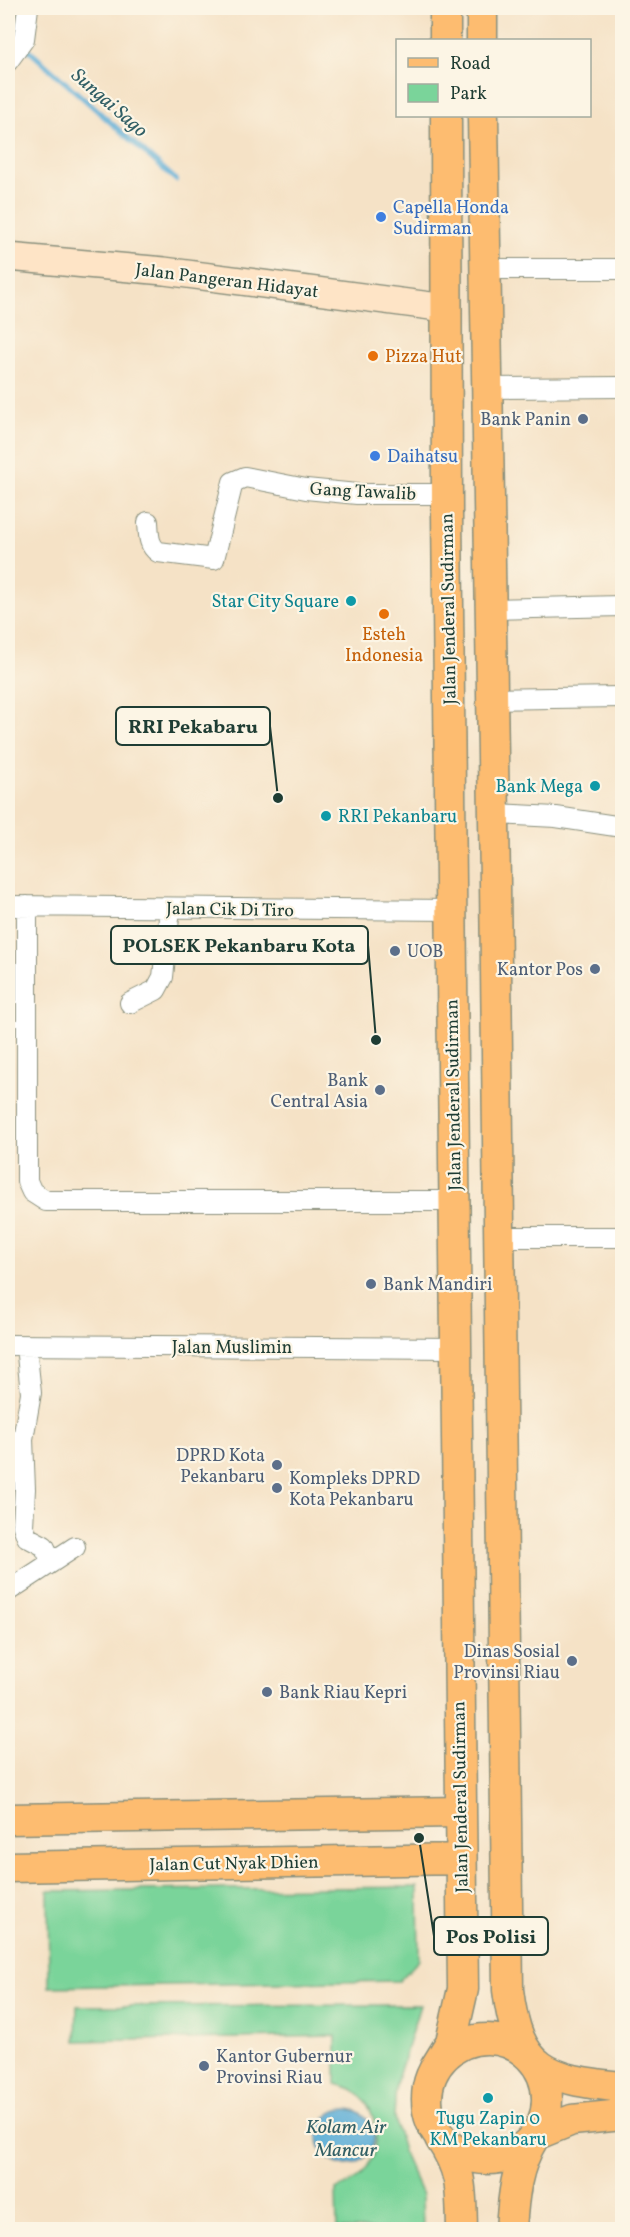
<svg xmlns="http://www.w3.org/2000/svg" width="630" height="2237" font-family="Vollkorn,serif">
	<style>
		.green { fill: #7ad49a; stroke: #4c8867; stroke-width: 1.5 }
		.water { fill: #5cadd7; stroke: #3e7586; stroke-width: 1.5 }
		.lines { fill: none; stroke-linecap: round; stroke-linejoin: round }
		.stream { stroke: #5cadd7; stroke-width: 5 }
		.street-casing { stroke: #8a907d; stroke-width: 22 }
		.secondary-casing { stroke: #8a907d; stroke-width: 30 }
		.primary-casing { stroke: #8a907d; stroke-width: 33 }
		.street { stroke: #fff; stroke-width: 20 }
		.secondary { stroke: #fee4c6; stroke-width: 27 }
		.primary { stroke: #fdbc70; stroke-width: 30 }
		.shop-dot { fill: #3f7fe0; stroke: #fcf5e5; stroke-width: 2 }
		.food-dot { fill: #e8710a; stroke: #fcf5e5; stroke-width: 2 }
		.service-dot { fill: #5c6f8a; stroke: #fcf5e5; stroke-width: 2 }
		.culture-dot { fill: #0f9aa8; stroke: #fcf5e5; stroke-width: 2 }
		.labels { text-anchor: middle; stroke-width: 4.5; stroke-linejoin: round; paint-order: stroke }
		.shop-label { font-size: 18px; fill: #366cbe; stroke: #fcf5e5; text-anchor: start }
		.street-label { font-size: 18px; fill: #1f3d34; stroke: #fcf5e5 }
		.food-label { font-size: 18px; fill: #c56008; stroke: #fcf5e5; text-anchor: start }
		.service-label { font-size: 18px; fill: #4e5e75; stroke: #fcf5e5; text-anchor: end }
		.culture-label { font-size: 18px; fill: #0d838f; stroke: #fcf5e5; text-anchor: end }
		.water-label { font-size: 20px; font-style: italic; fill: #315f65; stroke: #fcf5e5 }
		.leader { fill: none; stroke: #1f3d34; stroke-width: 2 }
		.callout-dot { fill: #1f3d34; stroke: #fcf5e5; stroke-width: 2 }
		.callout { fill: #fcf5e5; stroke: #1f3d34; stroke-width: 2 }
		.callout-label { font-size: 20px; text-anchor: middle; font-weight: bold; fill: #1f3d34 }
	</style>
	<rect width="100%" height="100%" fill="#fcf5e5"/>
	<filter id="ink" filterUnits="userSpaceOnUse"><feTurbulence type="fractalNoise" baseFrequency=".0167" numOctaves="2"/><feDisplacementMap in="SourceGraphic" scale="12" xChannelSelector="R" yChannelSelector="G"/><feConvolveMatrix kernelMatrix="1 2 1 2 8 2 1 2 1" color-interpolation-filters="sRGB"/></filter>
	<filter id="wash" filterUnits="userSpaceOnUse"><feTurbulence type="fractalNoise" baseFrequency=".008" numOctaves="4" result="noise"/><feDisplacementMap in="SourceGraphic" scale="24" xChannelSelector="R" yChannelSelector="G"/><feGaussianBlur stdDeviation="1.35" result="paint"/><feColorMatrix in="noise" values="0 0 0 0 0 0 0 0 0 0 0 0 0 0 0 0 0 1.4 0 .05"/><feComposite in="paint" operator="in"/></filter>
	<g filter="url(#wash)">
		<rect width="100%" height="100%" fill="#f5e2c6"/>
		<!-- green -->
		<path class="green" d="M418 1887 419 1960 399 1981 49 1987 48 1891Z
			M420 2005 396 2084 394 2118 404 2155 422 2195 423 2229H337L336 2190C343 2186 354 2182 360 2176 383 2153 381 2110 354 2090 349 2087 342 2086 336 2084V2036L76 2041 77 2006Z"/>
		<!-- water -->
		<path class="water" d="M318 2137a28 28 0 1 1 56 0a28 28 0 1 1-56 0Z"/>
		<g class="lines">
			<!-- stream -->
			<path class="stream" d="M8 32 16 39
				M25 47 176 180"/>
		</g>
	</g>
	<g filter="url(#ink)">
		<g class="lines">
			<defs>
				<path id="street" d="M8 61 24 39 28 8
					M485 269H622
					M486 388 622 387
					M148 522C149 534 148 545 158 552L214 559 233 482 245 477 306 489 357 494H447
					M490 609 622 606
					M492 699 622 697
					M494 814 556 817 622 827
					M8 906 452 910
					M27 906V1181L32 1192 46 1201H454
					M130 1003 156 990 163 977 170 908
					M498 1237H622
					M8 1345 456 1348
					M26 1346 31 1393 23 1439 25 1489 23 1526 27 1537 44 1546 52 1562
					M8 1591 75 1547"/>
				<path id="secondary" d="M8 257 164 271 446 308"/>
				<path id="primary" d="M445 8V40
					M482 8V40
					M483 116 495 883 508 1990C518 2072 547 2079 622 2087
					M8 1819 460 1812
					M8 1867 461 1859
					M427 2099a60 60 0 1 1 120 0a60 60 0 1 1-120 0Z
					M435 2068 451 2042 463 1989 447 513 446 116
					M535 2135 572 2120 622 2115
					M440 2138C463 2172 461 2191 462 2230
					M511 2230C513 2197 516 2166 534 2137"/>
			</defs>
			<!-- street casing -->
			<use href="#street" class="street-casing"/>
			<!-- secondary casing -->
			<use href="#secondary" class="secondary-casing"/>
			<!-- primary casing -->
			<use href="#primary" class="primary-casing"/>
			<!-- street -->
			<use href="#street" class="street"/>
			<!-- secondary -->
			<use href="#secondary" class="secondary"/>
			<!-- primary -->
			<use href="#primary" class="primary"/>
		</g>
	</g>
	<!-- markers -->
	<g class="shop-dot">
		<circle cx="381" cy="217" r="6"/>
		<circle cx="375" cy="456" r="6"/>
	</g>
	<g class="food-dot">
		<circle cx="373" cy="356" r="6"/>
		<circle cx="384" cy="614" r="6"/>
	</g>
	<g class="service-dot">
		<circle cx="583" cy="419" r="6"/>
		<circle cx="395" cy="951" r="6"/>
		<circle cx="595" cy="969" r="6"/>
		<circle cx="380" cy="1090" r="6"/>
		<circle cx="371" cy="1284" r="6"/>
		<circle cx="277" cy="1465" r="6"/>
		<circle cx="277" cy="1488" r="6"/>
		<circle cx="572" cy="1661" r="6"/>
		<circle cx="267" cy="1692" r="6"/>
		<circle cx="204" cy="2066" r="6"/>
	</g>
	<g class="culture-dot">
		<circle cx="351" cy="601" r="6"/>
		<circle cx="595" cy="786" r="6"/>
		<circle cx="326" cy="816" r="6"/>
		<circle cx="488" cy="2098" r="6"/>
	</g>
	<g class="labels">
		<!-- shop labels -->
		<g class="shop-label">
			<text x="393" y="213">Capella Honda<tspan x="393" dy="21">Sudirman</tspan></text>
			<text x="387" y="462">Daihatsu</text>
		</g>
		<!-- street labels -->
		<g class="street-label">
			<text transform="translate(227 280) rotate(7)" y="6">Jalan Pangeran Hidayat</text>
			<text transform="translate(363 491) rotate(3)" y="6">Gang Tawalib</text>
			<text transform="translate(448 609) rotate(-91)" y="6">Jalan Jenderal Sudirman</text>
			<text transform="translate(230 909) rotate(1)" y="6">Jalan Cik Di Tiro</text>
			<text transform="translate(453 1095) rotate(-91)" y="6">Jalan Jenderal Sudirman</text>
			<text x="232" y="1353">Jalan Muslimin</text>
			<text transform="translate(460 1797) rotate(-91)" y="6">Jalan Jenderal Sudirman</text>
			<text transform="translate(234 1863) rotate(-1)" y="6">Jalan Cut Nyak Dhien</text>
		</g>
		<!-- food labels -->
		<g class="food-label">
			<text x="385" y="362">Pizza Hut</text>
			<text x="384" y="640" text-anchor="middle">Esteh<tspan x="384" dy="21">Indonesia</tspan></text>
		</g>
		<!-- service labels -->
		<g class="service-label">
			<text x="571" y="425">Bank Panin</text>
			<text x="407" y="957" text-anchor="start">UOB</text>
			<text x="583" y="975">Kantor Pos</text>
			<text x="368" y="1086">Bank<tspan x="368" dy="21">Central Asia</tspan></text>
			<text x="383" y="1290" text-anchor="start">Bank Mandiri</text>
			<text x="265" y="1461">DPRD Kota<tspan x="265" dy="21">Pekanbaru</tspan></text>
			<text x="289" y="1484" text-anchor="start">Kompleks DPRD<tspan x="289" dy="21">Kota Pekanbaru</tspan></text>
			<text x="560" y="1657">Dinas Sosial<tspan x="560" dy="21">Provinsi Riau</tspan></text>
			<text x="279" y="1698" text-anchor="start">Bank Riau Kepri</text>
			<text x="216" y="2062" text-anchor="start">Kantor Gubernur<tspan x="216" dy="21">Provinsi Riau</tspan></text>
		</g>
		<!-- culture labels -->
		<g class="culture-label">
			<text x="339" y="607">Star City Square</text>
			<text x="583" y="792">Bank Mega</text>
			<text x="338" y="822" text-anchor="start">RRI Pekanbaru</text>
			<text x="488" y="2124" text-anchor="middle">Tugu Zapin 0<tspan x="488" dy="21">KM Pekanbaru</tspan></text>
		</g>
		<!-- water labels -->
		<g class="water-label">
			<text transform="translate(110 102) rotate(41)" y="7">Sungai Sago</text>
			<text x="346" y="2133">Kolam Air<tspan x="346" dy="23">Mancur</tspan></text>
		</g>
	</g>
	<!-- callouts -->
	<path class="leader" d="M278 798L270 726M376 1040L368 945M419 1838L434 1936"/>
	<g class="callout-dot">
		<circle cx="278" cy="798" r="6"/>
		<circle cx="376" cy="1040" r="6"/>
		<circle cx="419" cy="1838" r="6"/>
	</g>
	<g class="callout">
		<rect x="116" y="707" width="154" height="38" rx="6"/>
		<rect x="111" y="926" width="257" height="38" rx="6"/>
		<rect x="434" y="1917" width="114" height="38" rx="6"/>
	</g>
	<g class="callout-label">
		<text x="193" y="733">RRI Pekabaru</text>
		<text x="239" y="952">POLSEK Pekanbaru Kota</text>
		<text x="491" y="1943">Pos Polisi</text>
	</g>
	<!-- margin -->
	<rect width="630" height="2237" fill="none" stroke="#fcf5e5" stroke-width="30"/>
	<!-- legend -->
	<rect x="396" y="39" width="195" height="78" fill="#fcf5e5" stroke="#a4ab9e" stroke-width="1.5"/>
	<rect x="408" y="58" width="30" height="9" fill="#fdbc70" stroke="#a4ab9e" stroke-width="1.5"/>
	<text x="450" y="69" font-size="18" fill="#1f3d34">Road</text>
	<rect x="408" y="84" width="30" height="18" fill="#7ad49a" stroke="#a4ab9e" stroke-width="1.5"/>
	<text x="450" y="99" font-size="18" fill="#1f3d34">Park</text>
</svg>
